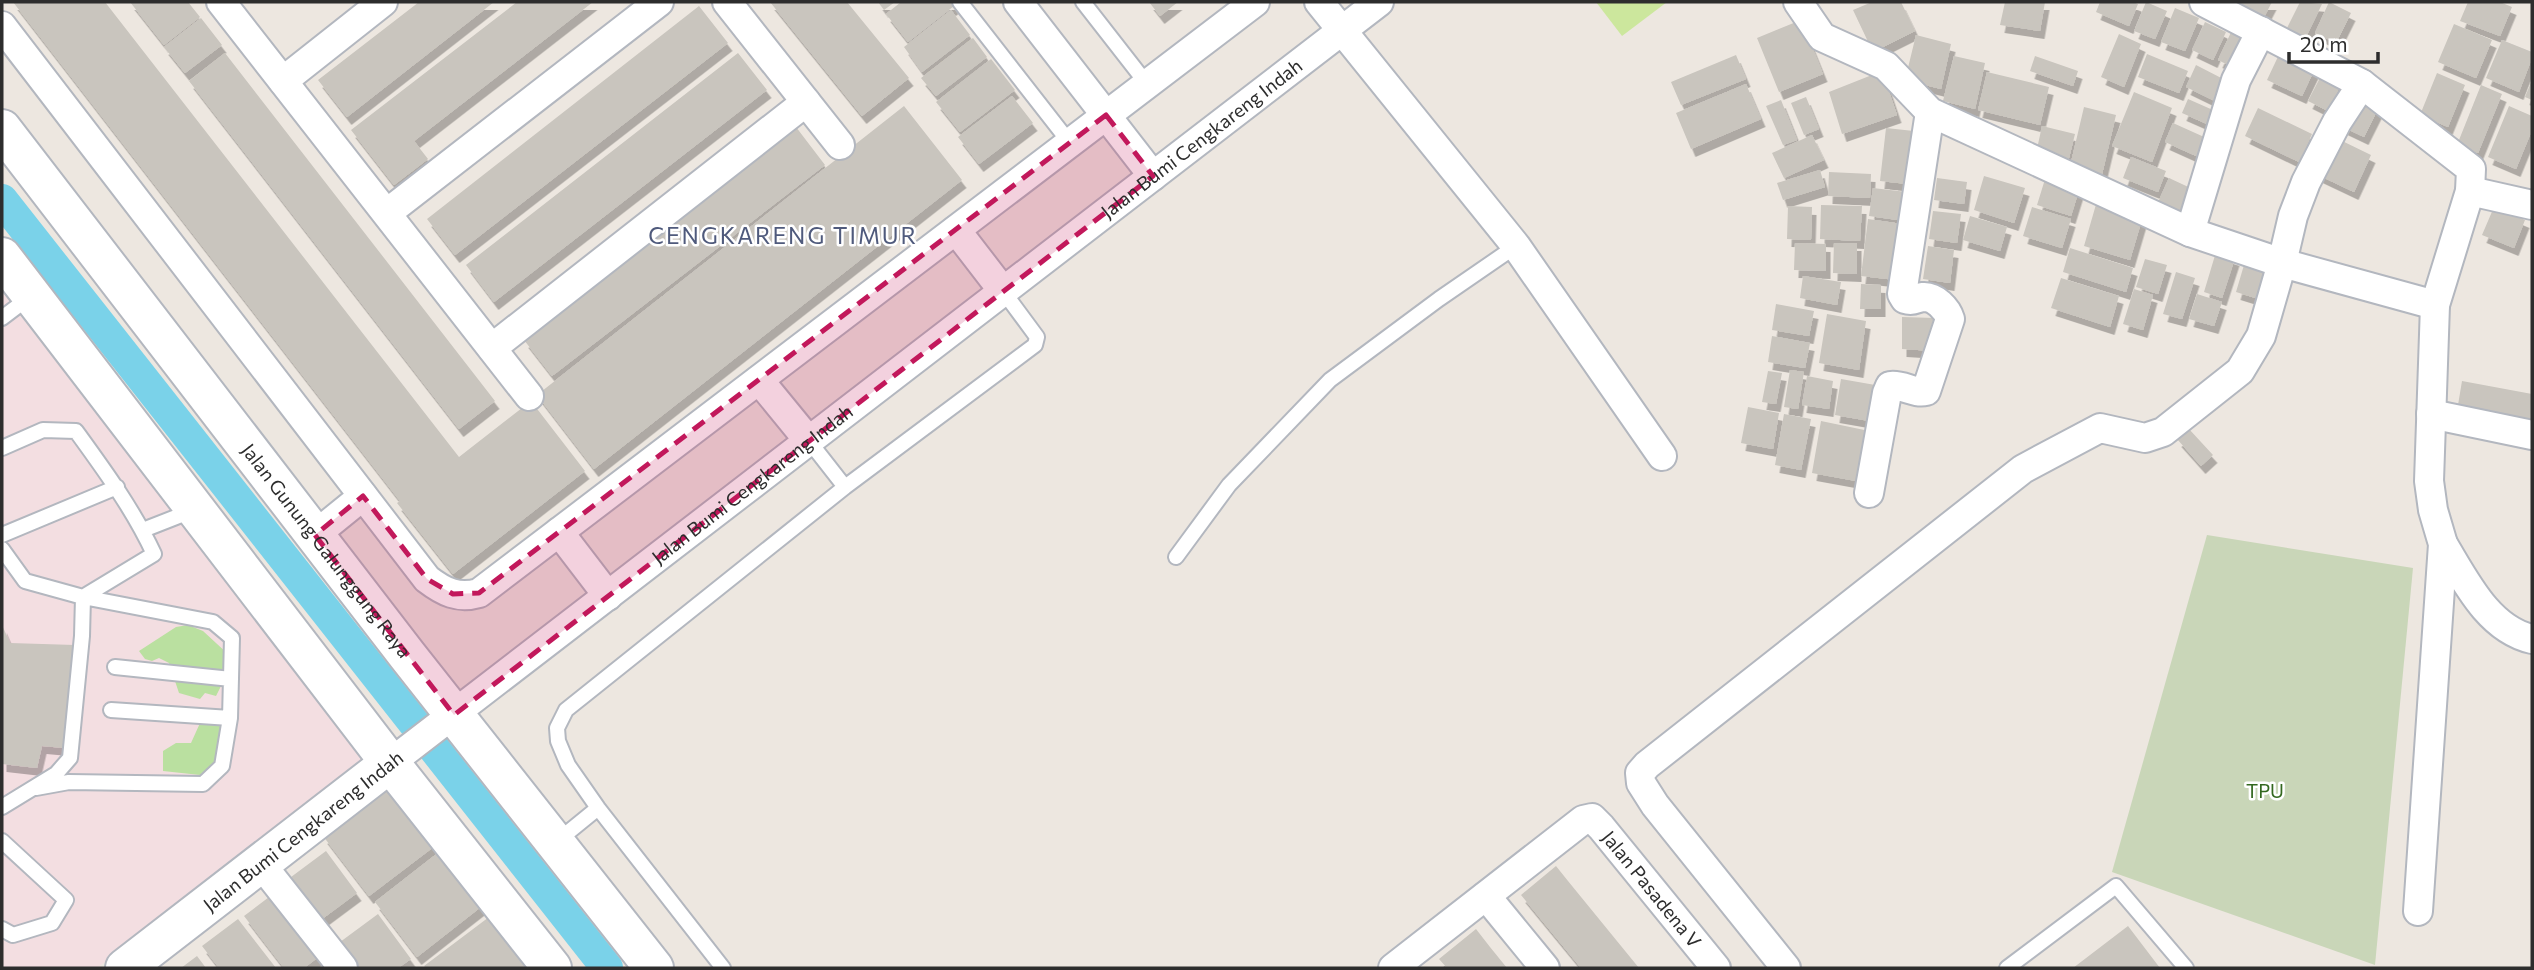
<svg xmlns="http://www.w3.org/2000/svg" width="2534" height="970" font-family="Commissioner,sans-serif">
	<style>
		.medical { fill: #f3dee1 }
		.green { fill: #bae0a0 }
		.cemetery { fill: #c9d6b8 }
		.pitch { fill: #cce79d }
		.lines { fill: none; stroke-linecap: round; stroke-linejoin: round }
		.canal { stroke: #7ad2e9; stroke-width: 32 }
		.building { fill: #c9c5be; filter: url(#shadow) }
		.lane-casing { stroke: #b3b7bf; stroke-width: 18 }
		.street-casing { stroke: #b3b7bf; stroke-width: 32 }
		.secondary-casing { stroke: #b3b7bf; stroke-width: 42 }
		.lane { stroke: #fff; stroke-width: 14 }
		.street { stroke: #fff; stroke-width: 28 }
		.secondary { stroke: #fff; stroke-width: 38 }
		.marked { fill: #c2185b; fill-opacity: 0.2; stroke: #c2185b; stroke-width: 5; stroke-dasharray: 14 9; stroke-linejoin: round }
		.labels { text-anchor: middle; stroke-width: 5; stroke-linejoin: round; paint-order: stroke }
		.street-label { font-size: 19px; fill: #2d2d2d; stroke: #fff }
		.park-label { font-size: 19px; fill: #33681f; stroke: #fff }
		.quarter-label { font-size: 23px; letter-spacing: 2px; fill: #4f5a7c; stroke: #fff }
	</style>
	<defs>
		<filter id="shadow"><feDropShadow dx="4.5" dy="8" stdDeviation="0" flood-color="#0004"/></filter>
	</defs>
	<rect width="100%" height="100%" fill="#ede7e0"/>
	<!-- medical -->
	<path class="medical" d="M2 292 366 760 97 968H2Z"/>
	<!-- green -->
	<path class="green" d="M188 625 203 631 229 655 222 684 216 696 205 693 200 699 179 693 169 663 159 658 152 661 145 659 139 651 176 627Z
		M205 712 227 714 217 760 200 775 163 771V751L176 743H191Z"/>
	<!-- cemetery -->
	<path class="cemetery" d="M2207 535 2413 568 2375 965 2112 872Z"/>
	<!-- pitch -->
	<path class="pitch" d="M1596 2H1667L1622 36Z"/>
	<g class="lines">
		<!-- canal -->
		<path class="canal" d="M2 200 607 968"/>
	</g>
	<!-- building -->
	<path class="building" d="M13 2H105L459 457 531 401 585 471 453 574 397 503 400 501Z
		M130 2H188L200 17 164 45Z
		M419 2H494L347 117 318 80Z
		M517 2H593L414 141 428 159 394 185 351 130Z
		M770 2H847L909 78 862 116Z
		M878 2H895L884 10Z
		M901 2H951L954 6 908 42 886 14Z
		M1149 2H1178L1160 16Z
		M1872 2H1901L1915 31 1873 52 1853 10Z
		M2005 2H2045L2040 31 2000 25Z
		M2100 2H2133L2138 4 2129 26 2096 12Z
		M2146 2 2167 11 2155 39 2134 31Z
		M2226 2H2272L2262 21Z
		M2300 2 2322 4 2306 37 2287 28Z
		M2329 2 2351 13 2336 43 2315 33Z
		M2468 2H2500L2512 7 2500 36 2460 21Z
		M699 6 728 43 455 255 427 219Z
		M2175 8 2199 18 2185 51 2161 42Z
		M951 10 970 35 922 72 904 47Z
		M201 18 222 45 185 73 164 47Z
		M1801 20 1823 74 1779 92 1757 38Z
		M2205 22 2226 32 2213 60 2192 50Z
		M2454 24 2492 40 2476 78 2438 62Z
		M2234 26 2250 34 2234 68 2218 60Z
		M2119 34 2141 44 2124 87 2101 77Z
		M1916 35 1951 44 1941 89 1905 80Z
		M973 38 987 57 936 96 921 78Z
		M2502 40 2532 52V58L2519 92 2486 78Z
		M2283 46 2318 62 2302 96 2267 80Z
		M225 53 495 401 459 429 189 81Z
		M738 53 767 90 494 302 466 265Z
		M2147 54 2188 71 2179 93 2138 77Z
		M1736 55 1746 79 1681 105 1671 82Z
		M1954 56 1985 63 1975 109 1943 101Z
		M2035 56 2078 71 2073 86 2030 71Z
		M991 59 1015 90 960 132 936 102Z
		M2196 65 2231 83 2221 104 2186 87Z
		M1882 71 1897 115 1842 134 1829 92Z
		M1987 72 2049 87 2040 125 1978 110Z
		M2323 72 2342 82 2328 111 2308 101Z
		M2437 73 2465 85 2448 127 2420 115Z
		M2532 80V100L2525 97Z
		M1746 84 1761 119 1691 149 1676 113Z
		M2481 85 2502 94 2478 153 2457 145Z
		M2134 92 2172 108 2152 162 2112 146Z
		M1012 96 1033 123 979 164 958 137Z
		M2357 96 2379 107 2364 137 2343 127Z
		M1806 97 1819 129 1804 135 1791 103Z
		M2188 99 2222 114 2216 128 2182 113Z
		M1781 100 1797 140 1783 145 1766 106Z
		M904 106 962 180 594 469 537 395Z
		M2509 106 2532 116V130L2516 169 2488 157Z
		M2084 107 2116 115 2100 183 2068 175Z
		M2258 108 2312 134 2299 162 2245 136Z
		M2173 123 2213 141 2205 160 2165 142Z
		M2042 126 2075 134 2067 166 2035 158Z
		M796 127 825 165 552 376 524 340Z
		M1886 128 1923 132 1917 185 1880 181Z
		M1812 135 1824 160 1784 178 1772 153Z
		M2334 137 2371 155 2354 192 2316 174Z
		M2131 157 2166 171 2158 192 2123 178Z
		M1820 170 1825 187 1783 200 1777 183Z
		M1829 172 1871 174 1870 198 1828 196Z
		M1984 176 2025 188 2014 223 1974 210Z
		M2046 176 2080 187 2071 216 2037 205Z
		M1937 178 1967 182 1964 204 1934 200Z
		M2169 178 2197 191 2184 221 2155 209Z
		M1873 188 1915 193 1912 222 1869 216Z
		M2097 201 2143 216 2130 260 2084 246Z
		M1821 205 1862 206 1860 241 1820 239Z
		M1788 206 1812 207 1811 240 1787 239Z
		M2032 207 2071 219 2062 248 2023 236Z
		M2494 207 2525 220 2514 248 2482 235Z
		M1933 211 1961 214 1957 243 1929 239Z
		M1970 216 2007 227 2000 251 1963 240Z
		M1868 219 1902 224 1896 280 1861 276Z
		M1795 243 1826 244V271L1794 270Z
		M1834 243H1857V274L1833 273Z
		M1928 246 1954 250 1950 283 1923 279Z
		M2070 248 2133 268 2126 292 2063 272Z
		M2216 252 2235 258 2222 298 2204 292Z
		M2145 259 2167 265 2158 294 2136 287Z
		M2244 265 2273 274 2265 301 2236 292Z
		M2176 272 2195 278 2182 319 2163 314Z
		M1803 276 1841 282 1837 305 1800 298Z
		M2061 278 2119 296 2110 327 2051 308Z
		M1861 284 1881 285V309H1860Z
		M2134 289 2153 295 2143 330 2123 324Z
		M2197 294 2222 302 2214 326 2189 319Z
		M1776 304 1814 311 1809 336 1772 330Z
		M1827 314 1866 321 1859 370 1819 363Z
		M1902 317 1935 318 1934 351 1902 349Z
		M1772 336 1810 343 1805 368 1768 362Z
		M1790 370 1804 372 1798 409 1784 407Z
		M1768 371 1782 373 1776 404 1762 402Z
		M1807 376 1833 381 1829 409 1802 405Z
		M1841 379 1881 386 1875 422 1835 415Z
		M2462 381 2532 394V425L2457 411Z
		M1748 407 1779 413 1773 449 1741 443Z
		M1784 414 1811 419 1801 470 1775 465Z
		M1821 421 1874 432 1867 483 1812 473Z
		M2189 429 2213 455 2201 466 2177 439Z
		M2 625 10 643 75 645 64 748 42 746 37 768 2 764Z
		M397 778 444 839 369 896 323 836Z
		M448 845 491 899 417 957 375 902Z
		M326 851 357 893 318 922 287 880Z
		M1556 866 1568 881 1639 968H1581L1544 923 1521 895Z
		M273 894 321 955 304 968H284L244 916Z
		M497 911 540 968H426L424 966Z
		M378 914 411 959 398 968H352L336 945Z
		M238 919 276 968H219L202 946Z
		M2128 926 2160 968H2073Z
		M1476 929 1490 947 1507 968H1447L1439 959Z
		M197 956 206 968H181Z"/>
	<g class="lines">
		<defs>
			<path id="lane" d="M960 2 1070 143
				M1083 2 1147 84
				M2 318 31 296
				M809 441 845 487
				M2 448 43 430 76 431C105 471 133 509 154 554L83 597
				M143 530 194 510
				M2 535 117 487
				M2 549 25 581 83 597 213 622 232 638 230 718 222 766 203 784 69 782 36 788
				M1176 557 1229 485 1330 380 1439 299 1516 246
				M115 667 231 679
				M111 710 230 718
				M2 807 56 774 70 758 82 636 83 597
				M2 841 66 900 52 923 13 935 2 929
				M555 843 598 808
				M723 968 598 808 568 765 558 741 557 728 566 710 845 487 1035 345 1037 337 1003 291
				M2007 968 2116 886 2186 968"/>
			<g id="street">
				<path d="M221 2 529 396"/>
				<path d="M727 2 840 145"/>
				<path d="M1018 2 1153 176"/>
				<path d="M1319 2 1516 246 1662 456"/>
				<path d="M1798 2 1822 37 1886 66 1930 112 2190 232 2282 263 2435 305"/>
				<path d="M2204 2 2362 84 2471 169 2470 191 2435 305 2429 481 2433 510 2443 544 2418 911"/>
				<path d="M2 26 427 579C444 592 458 599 479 593L1255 2"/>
				<path d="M283 81 383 2"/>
				<path d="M2470 191 2532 205"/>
				<path d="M387 213 659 2"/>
				<path d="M956 230 1003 291"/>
				<path d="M2190 232 2236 80 2261 31"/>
				<path d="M492 348 806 102"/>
				<path d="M759 380 809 441"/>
				<path d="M2431 414 2532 435"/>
				<path d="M1869 493 1887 393 1890 386C1903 384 1914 394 1926 391L1950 319C1947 309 1935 296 1923 297 1915 298 1914 302 1905 299L1902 294 1930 112"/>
				<path d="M559 532 608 596"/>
				<path d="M315 535 363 496"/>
				<path d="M2443 544C2465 580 2488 629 2532 639"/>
				<path id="s1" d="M390 763 1379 2"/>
				<path d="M261 864 343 968"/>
				<path d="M1486 896 1545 968"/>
				<path id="s2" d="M1393 968 1583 820 1592 818 1601 827 1716 968"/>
				<path d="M1786 968 1655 805 1641 783 1640 773 1647 765 2023 469 2100 428 2145 438 2163 432 2240 371 2261 336 2282 263 2293 216 2306 182 2337 122 2362 84"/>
			</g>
			<g id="secondary">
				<path id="s3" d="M2 129 407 655 654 968"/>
				<path d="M2 257 390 763 552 968"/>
				<path d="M125 968 390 763"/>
			</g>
		</defs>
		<!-- lane casing -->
		<use href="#lane" class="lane-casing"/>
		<!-- street casing -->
		<use href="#street" class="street-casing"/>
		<!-- secondary casing -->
		<use href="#secondary" class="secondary-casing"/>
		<!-- lane -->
		<use href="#lane" class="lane"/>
		<!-- street -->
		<use href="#street" class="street"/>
		<!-- secondary -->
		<use href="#secondary" class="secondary"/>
	</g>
	<!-- marked area -->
	<path class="marked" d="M1106 115 1153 176 454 715 315 535 363 496 427 579 453 594 479 593Z"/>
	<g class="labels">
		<!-- street labels -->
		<g class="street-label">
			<text dy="7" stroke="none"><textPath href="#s1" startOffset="1024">Jalan Bumi Cengkareng Indah</textPath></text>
			<text dy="7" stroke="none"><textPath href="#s1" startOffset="457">Jalan Bumi Cengkareng Indah</textPath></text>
			<text dy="7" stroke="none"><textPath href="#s3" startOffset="532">Jalan Gunung Galunggung Raya</textPath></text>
			<text transform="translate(303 831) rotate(-38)" y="7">Jalan Bumi Cengkareng Indah</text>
			<text dy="7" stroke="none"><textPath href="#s2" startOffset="343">Jalan Pasadena V</textPath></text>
		</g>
		<!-- park labels -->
		<g class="park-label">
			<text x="2265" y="798">TPU</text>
		</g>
		<!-- quarter labels -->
		<g class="quarter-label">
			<text x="783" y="244">CENGKARENG TIMUR</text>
		</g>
	</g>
	<!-- border -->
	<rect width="2534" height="970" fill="none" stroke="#2d2d2d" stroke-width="7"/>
	<!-- scale -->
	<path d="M2289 52v10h89v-10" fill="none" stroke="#2d2d2d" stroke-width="3.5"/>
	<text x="2300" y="52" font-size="21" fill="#2d2d2d" stroke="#ffffff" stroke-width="5" paint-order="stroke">20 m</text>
</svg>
